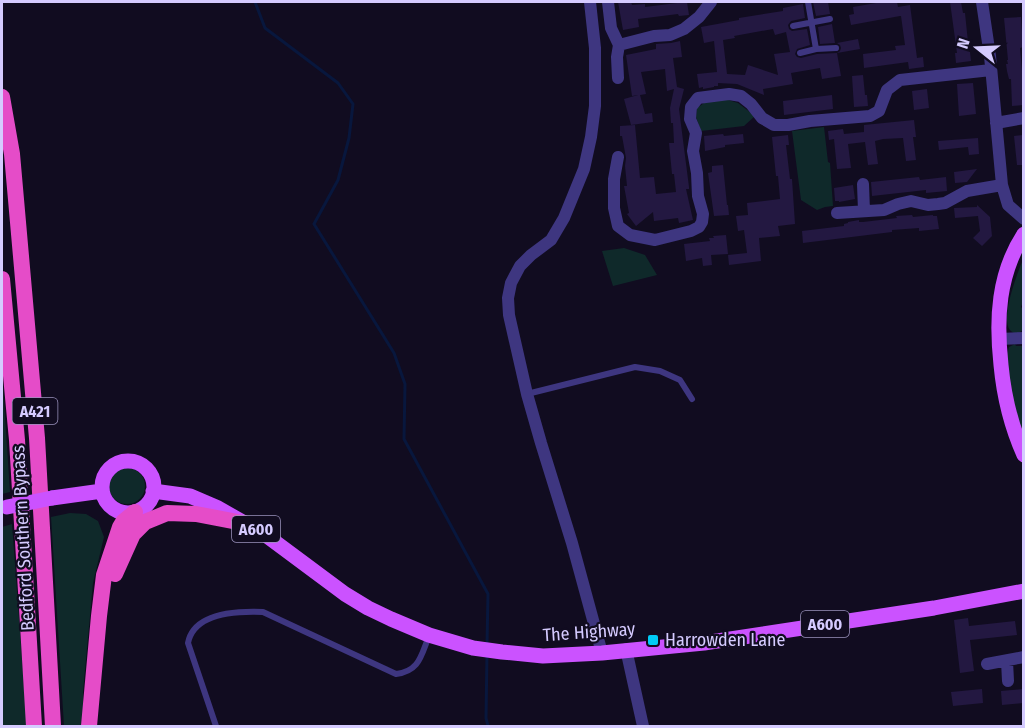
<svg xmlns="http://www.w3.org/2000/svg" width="1025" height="728" font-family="'Fira Sans Condensed',sans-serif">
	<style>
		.green { fill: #0f292a }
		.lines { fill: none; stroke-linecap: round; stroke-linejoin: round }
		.stream { stroke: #08173d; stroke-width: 3 }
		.building { fill: #231841; fill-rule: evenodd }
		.service { stroke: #3e3680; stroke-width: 6 }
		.minor { stroke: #3e3680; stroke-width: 12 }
		.primary { stroke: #cb52ff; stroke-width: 15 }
		.trunk { stroke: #e54cc8; stroke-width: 16 }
		.primary-bridge { stroke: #cb52ff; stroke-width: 15 }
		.poi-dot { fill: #00cbf6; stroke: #110c20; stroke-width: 2 }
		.labels { text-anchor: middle; stroke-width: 4.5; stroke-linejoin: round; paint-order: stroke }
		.shield { fill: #110c20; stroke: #9a92bc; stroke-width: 1.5 }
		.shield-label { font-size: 16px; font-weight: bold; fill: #d5cbff }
		.street-label { font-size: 18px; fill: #d5cbff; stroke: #110c20 }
		.poi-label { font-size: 18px; fill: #d5cbff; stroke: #110c20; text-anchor: start }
	</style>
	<rect width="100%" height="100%" fill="#110c20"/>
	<!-- green -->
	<path class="green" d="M725 99 738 103 755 116 744 126 701 131 696 117 697 108 704 103Z
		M824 127 828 162 830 163 833 206 825 207 817 210 801 200 792 131Z
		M624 248 645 255 657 275 613 286 602 251Z
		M1022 262 1024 263V299L1021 307 1023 309V330C1019 333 1015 335 1011 331 999 321 1017 274 1022 262Z
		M1015 344 1016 346H1023V443L1012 414 1007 354 1009 347Z
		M2 371 10 492 2 494Z
		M109 486a18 18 0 1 1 36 0a18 18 0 1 1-36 0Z
		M70 513 86 514 98 521 104 537 93 583 83 692V726H64L51 517Z
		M12 524 27 726H2V527Z"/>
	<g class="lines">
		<!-- stream -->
		<path class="stream" d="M255 2 265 28 338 83 353 104 349 138 338 180 314 224 394 353 405 384 404 439 488 594 487 644
			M487 653 486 718 488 726"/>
	</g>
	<!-- building -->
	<path class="building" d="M618 2H631L632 5 645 4V7L677 3 676 2H687L689 15 679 16 678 14 638 19 639 27 623 30Z
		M813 2H828L830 14 816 16Z
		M882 2H897L898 7 910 5 917 58 923 57 924 67 909 69 908 62 864 68 863 54 896 50 895 46 905 45 901 16H900L851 25 849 15 854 14 853 7Z
		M950 2H961L963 13H965L969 52H970L971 61 956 63 955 53H957Z
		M803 4 805 18 791 21 788 25 789 29 792 31 807 29 810 45 797 49 795 54 797 57 801 58 817 54 837 53 840 51 841 48 840 45 837 43 858 39 860 49 837 53 841 76 822 79 820 68 791 73 793 84 763 89 764 95 737 84 718 83V86H714V87L703 89V87L699 88 697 74 717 72 714 41 704 43 701 27 739 20V18L783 11V8ZM773 29 775 35 786 32 790 52 774 54 778 75 748 65 745 75 727 74 723 40 735 38 734 36Z
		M1021 17 1023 47 1020 48 1023 82V105L1012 106 1011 79H1009L1007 71 1006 64H1008L1007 60H1008L1004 18Z
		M832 24 835 43 820 44 818 27Z
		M680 41 682 57 673 58 677 87 684 89 679 109 689 187V189H686L693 220 679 223 678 218 654 221 653 212 636 226 627 214 629 213 624 186H627L625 166 626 158 622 136H620V126L635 125 640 178 654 177 656 194 676 192 674 174H672L669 143H674L673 123H671L670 108 674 89 667 91 665 69 641 72 646 94 640 95 645 114 652 113 653 122 631 125 624 99 638 95 632 96 626 55 656 49V44L671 43Z
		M863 75 865 95H867L868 106 854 107 852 76Z
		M973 83 976 114 959 116 957 84Z
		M927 89 929 108 914 110 912 91Z
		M832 95 833 109 784 115 783 101Z
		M914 120 916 137H913L916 160 906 161 903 138 883 139 875 141 878 164 868 165 865 142 848 144 851 168 837 169 834 139 829 140 828 131 843 129 844 134 864 132V125Z
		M723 134 724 136 743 134 744 143 725 145V147L705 151 704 136Z
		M788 135 789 145H786L790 179H792L795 224 778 226 780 236 759 238 761 261 729 265 728 255 747 253 744 230 738 231 736 216 748 215 747 203 780 199 778 176H776L772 137Z
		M1023 135V165H1017L1014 136Z
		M978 138 979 154 969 155 968 147 939 150 938 141Z
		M723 165 727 205H728L729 215 714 216 708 173 712 172V166Z
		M977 169 967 182 955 183 954 172Z
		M919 177 920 180 946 177 947 191 926 193V190L872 196 871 182Z
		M853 185 855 199 839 202V201H835L834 188Z
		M977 205 990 217 992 236 982 246 973 238 980 231 978 216 955 218 954 208 977 207Z
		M912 215 913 217 933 215V216H937L939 229 919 231V228L892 230V232L803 243 802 231 844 226V224L848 223V222L859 220V222H863L897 218 896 216Z
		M726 235 728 254 711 255 712 265 703 266 702 258 686 261 684 244 710 241 709 238H714L713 236Z
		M968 618 969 626 1015 621 1017 635 970 640 974 671 960 673 954 620Z
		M982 689 983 703 953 706 951 692Z
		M1023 689V703L1002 705 1001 691Z"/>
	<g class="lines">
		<!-- service -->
		<path class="service" d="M793 26 830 19
			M816 49 836 48
			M800 53 816 49 808 2
			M527 394 635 367 660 371 680 380 692 399
			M216 726 188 643C194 612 238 611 263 612L396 674C420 671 421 655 429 636"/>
		<!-- minor -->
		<path class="minor" d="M590 2 595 48V106L591 137 584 169 564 218 551 240 531 255 520 266 511 283 508 298 509 315 527 394 541 443 572 543 602 653
			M608 2 611 28 619 45 617 57 618 78
			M982 2 990 56 1002 185 1008 205 1024 219
			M619 45 654 36 670 35 684 29 699 17 711 2
			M996 123 1024 118
			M618 157 614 179V208L618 226 630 235 655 240 691 231 699 227 702 222 703 214 698 196 697 173 693 151 696 133 690 119 691 107 698 98 729 94 741 96 751 104 762 118 774 125H788L810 121 870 116 879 111 887 90 900 80 991 70
			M863 184 864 211
			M837 213 884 210 898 204 911 201 928 205 938 204 945 203 967 191 1002 185
			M998 339 1024 338
			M626 649 643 726
			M1007 661 1008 681
			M987 664 1024 657"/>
		<!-- primary -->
		<path class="primary" d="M1024 234C998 274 996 319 1001 365 1004 397 1011 426 1024 455
			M102 487a26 26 0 1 1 52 0a26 26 0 1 1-52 0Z
			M153 491 190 496 218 508 267 536 345 594 368 608 391 619 429 635 473 648 502 652 543 656 602 653 704 643 934 608 1024 591
			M52 498 102 491"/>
		<!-- trunk -->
		<path class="trunk" d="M2 97 12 154 37 438 53 726
			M2 279 17 440 34 726
			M115 574 133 534 145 522 167 513 196 514 248 524
			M89 726 99 616 104 575 120 527 123 522 135 512"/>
		<!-- primary-bridge -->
		<path class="primary-bridge" d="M7 507 52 498"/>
	</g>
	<!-- markers -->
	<rect class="poi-dot" x="647" y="634" width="12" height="12" rx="3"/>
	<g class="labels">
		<!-- shield labels -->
		<g class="shield">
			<rect x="12.5" y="398" width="45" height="26" rx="4.5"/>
			<rect x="232" y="516" width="48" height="26" rx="4.5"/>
			<rect x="801" y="611" width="48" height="26" rx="4.5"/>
		</g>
		<g class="shield-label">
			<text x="35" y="417">A421</text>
			<text x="256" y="535">A600</text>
			<text x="825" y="630">A600</text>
		</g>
		<!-- street labels -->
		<g class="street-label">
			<text transform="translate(23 538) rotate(-93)" y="6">Bedford Southern Bypass</text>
			<text transform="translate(589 632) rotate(-4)" y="6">The Highway</text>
		</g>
		<!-- poi labels -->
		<g class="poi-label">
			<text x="665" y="646">Harrowden Lane</text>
		</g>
	</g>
	<!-- border -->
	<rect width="1025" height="728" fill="none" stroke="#d5cbff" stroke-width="6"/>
	<!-- north arrow -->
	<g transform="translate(977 48) rotate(288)" stroke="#110c20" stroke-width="4.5" paint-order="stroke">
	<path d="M0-4.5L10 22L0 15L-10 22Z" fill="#d5cbff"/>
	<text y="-9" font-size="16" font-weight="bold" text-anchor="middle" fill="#d5cbff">N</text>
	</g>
</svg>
